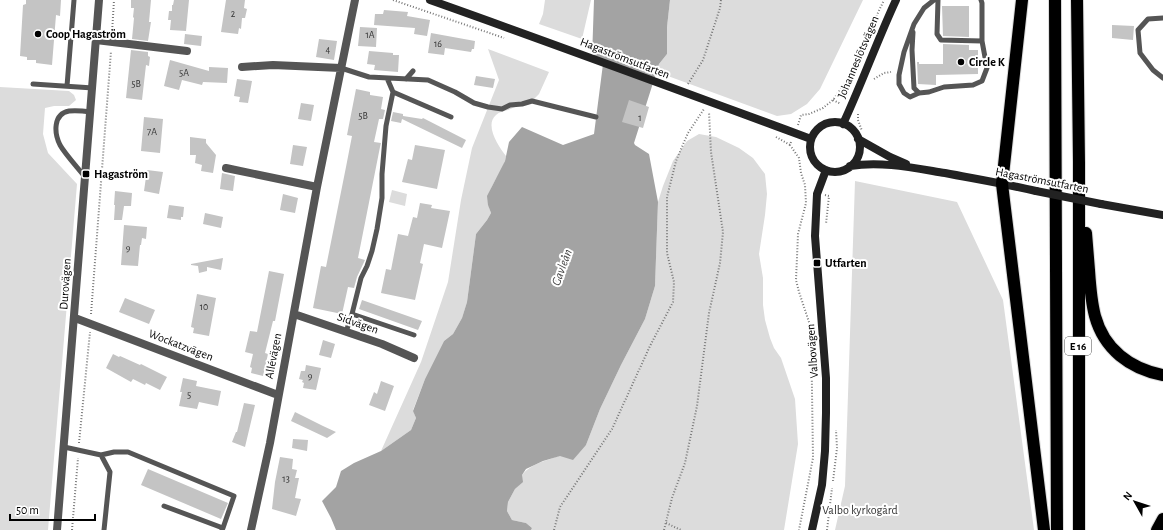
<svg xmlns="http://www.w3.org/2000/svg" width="1163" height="530" font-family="'Alegreya Sans',sans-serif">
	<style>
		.green { fill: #dcdcdc }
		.water { fill: #a3a3a3 }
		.building { fill: #c4c4c4 }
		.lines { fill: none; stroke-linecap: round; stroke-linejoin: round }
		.highway-casing { stroke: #dbdbdb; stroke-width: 14 }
		.path { stroke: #777; stroke-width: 2; stroke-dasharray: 1 2; stroke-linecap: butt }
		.lane { stroke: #555; stroke-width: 5 }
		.street { stroke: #555; stroke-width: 8 }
		.secondary { stroke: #222; stroke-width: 8 }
		.highway { stroke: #000; stroke-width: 12 }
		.secondary-bridge { stroke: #222; stroke-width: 8 }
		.poi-dot { fill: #000; stroke: #fff; stroke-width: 1.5 }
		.labels { text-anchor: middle; stroke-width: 4; stroke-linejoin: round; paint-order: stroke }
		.number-label { font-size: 10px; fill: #313131 }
		.shield { fill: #fff; stroke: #4c4c4c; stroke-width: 1 }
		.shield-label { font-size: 11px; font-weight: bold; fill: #000 }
		.poi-label { font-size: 12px; font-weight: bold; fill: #000; stroke: #fff; text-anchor: start }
		.street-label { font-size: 12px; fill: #000; stroke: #fff }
		.park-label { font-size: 12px; fill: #333; stroke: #fff }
		.water-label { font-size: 13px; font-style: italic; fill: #444; stroke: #fff }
	</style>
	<rect width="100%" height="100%" fill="#fff"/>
	<!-- green -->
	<path class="green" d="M545 0H591L582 39 539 24 543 14Z
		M670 0H863L820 89 807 104 791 114 777 116 657 72 659 64 667 54V27Z
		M488 49 549 72 539 94 528 105C520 104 516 107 508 110 504 111 499 112 496 115 484 125 499 147 506 156 503 177 481 189 491 213L487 220 476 234 467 302 462 318 453 334 444 341 425 379 413 410 416 418 411 430 381 451 421 362 448 282 461 200 472 148 499 80Z
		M0 87 69 91 74 95 76 100 69 106H54L45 108 43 134 48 153 77 184 48 530H0Z
		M699 134 716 137 739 148 753 158 765 174 767 194 765 215 759 254 763 278V305L765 320 770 338 774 348 781 358 795 399 798 444 784 530H531L532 528 526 523 512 520 507 511 508 502 515 489 522 482V475C531 463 547 461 561 455 570 452 578 448 586 445L600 409 621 365 645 319 655 286 658 202 663 186 673 161 687 141Z
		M855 181 957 202 1003 300 1034 530H835L845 486Z
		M392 190 407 194 405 206 389 202Z"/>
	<!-- water -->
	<path class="water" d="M594 0H670L667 27V54L659 64 634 143 635 145 649 154 658 202 655 286 645 319 621 365 600 409 586 445 573 460 560 456 543 461 526 469 522 475 523 482 515 489 508 502 507 511 512 520 526 523 532 528 531 530H336L331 518 322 501 336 487 341 471 354 463 381 451 411 430 416 418 413 411 425 379 444 341 453 334 462 318 467 302 476 234 487 220 491 213 488 205 487 196 505 161 509 142 522 127 563 145 594 134 603 64 592 58Z"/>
	<!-- building -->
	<path class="building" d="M26 0H61L60 16 56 15 52 65 36 63V60H27V57L20 56 23 5 26 4Z
		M131 0H151L149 22H151L148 41 132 39 134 18 133 17 134 8H131Z
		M174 0H189L186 31 170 30 171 20H168L169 11H172V5H173Z
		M226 0H245L244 8 247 9 245 18H242L241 29 239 28 238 34 221 32Z
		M942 6H969V37L943 36Z
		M384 10 408 12 407 16 430 20 427 36 414 34 415 28 374 25 375 14H383Z
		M1112 25 1134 26 1133 40 1112 38Z
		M360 27 377 28 376 47 358 46Z
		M431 33 475 41 474 49H472L471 52 445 48 444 55 428 53Z
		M185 34 202 36 201 46 184 44Z
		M319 39 337 41 334 60 316 57Z
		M943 44 969 45V50H978V74L936 75V85L918 84 917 62H919V64H943Z
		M131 50 148 52V56L150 57 149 66 146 65 142 100 126 98Z
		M369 51 393 53V55H399L398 72 374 70 375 65 367 64Z
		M170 60 209 71V67L228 68 227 83 203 82 202 85 182 80 179 90 164 86Z
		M476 76 495 79 493 88 474 85Z
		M237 79 252 81 248 103 239 102 240 97 234 96Z
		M356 89 370 92V95L383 97 381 109 385 110 383 119H379L374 142 381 143 380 147 358 258 365 260 357 277 354 288 348 287 342 314 313 308 321 266 326 267 346 167 352 136 347 135Z
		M629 100 649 107 643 128 622 122Z
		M301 103 314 105 311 121 298 119Z
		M393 112 403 114V116L422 119 423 118 466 140 462 148 402 119 401 123 391 121Z
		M144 117 163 119 160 153 141 151Z
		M190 137 206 139V143L216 155 213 173 201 171 202 165 195 163 196 155H190Z
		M293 145 307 147 303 166 290 164Z
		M415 145 445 150 437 189 402 182 408 159 412 160Z
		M147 170 163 172 159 194 144 191Z
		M222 173 235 176 233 191 220 189Z
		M115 191 132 193 131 206H124L122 220H114L115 205H114Z
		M283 194 298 198 295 213 280 210Z
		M420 203 432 205 431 208 450 211 442 248 424 244 420 263 423 264 415 300 381 293 386 269 391 270 398 234 408 236 413 217 417 218Z
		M169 205 184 207 183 217H181V220L167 218Z
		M205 213 223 217 221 228 203 224Z
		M124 225 147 227 146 239 142 238 141 245H140L138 266 121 265Z
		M223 258 221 270 207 267V271L199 273 198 266 191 265V264Z
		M269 271 284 274 275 321H273L265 353 268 354 263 376 251 373 252 368 250 367 253 354 245 352 250 331 257 332Z
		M197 294 216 298 209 336 193 333 194 328 191 327Z
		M125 298 155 310 149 324 119 312Z
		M362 300 422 321 418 330 359 309Z
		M323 340 335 344 331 358 319 355Z
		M113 354 119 357 120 356 140 365 141 364 167 377 160 390 146 383 145 385 133 379 131 382 106 368Z
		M306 365 321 368 316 390 303 388 304 383 302 382 303 380 299 379 301 371H305Z
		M183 378 197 381 196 386 221 391 218 406 199 402 197 409 179 406 182 392H180Z
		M381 381 394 386 385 411 369 405 374 392 377 394Z
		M244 403 255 405 245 447 232 442 236 432H237Z
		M295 412 323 426 336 432 327 438 291 421Z
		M293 439 308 440 307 451 292 448Z
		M280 457 293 459 292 469 297 470 295 478H299L295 498 301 499 296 516 272 509 275 482Z
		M148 469 228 503 221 519 141 485Z"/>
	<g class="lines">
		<defs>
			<path id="highway" d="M1022 0 1002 184 1044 530
				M1055 0 1057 530
				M1077 0 1079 162V530
				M1086 233C1087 245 1088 257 1089 270 1090 285 1091 301 1095 316 1104 349 1130 369 1163 375
				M1157 530 1163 519"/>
		</defs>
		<!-- highway casing -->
		<use href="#highway" class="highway-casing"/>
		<!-- path -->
		<path class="path" d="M393 0 504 38
			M112 33 114 0
			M874 79 884 73 891 72
			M688 84 703 60 720 8 721 0
			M833 100 841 104
			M858 114V120L862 131
			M798 125 801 115 809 114 823 108 833 100 845 83 884 0
			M776 137 790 145
			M791 142 790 145 799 158 801 173 805 185 806 203 798 234 796 280 799 292 811 328 812 391 813 458 799 530
			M825 195 829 196 826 224
			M91 314 111 51
			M79 443 90 332
			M833 481 837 448 836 430
			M666 523 681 530
			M72 530 78 458
			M554 530 560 507 612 429 650 346 673 302 674 282 667 253V197L676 161 688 133 704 109
			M664 530 672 498 685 463 697 406 709 313 720 263 723 232 711 152 709 112
			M827 530 832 488"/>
		<!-- lane -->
		<path class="lane" d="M934 0 924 8 914 24 904 52 899 75V84L904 93 910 97 919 93 929 92 944 87 973 85 982 81 987 68 982 41
			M938 0 937 34 941 40 982 41V3L981 0
			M1163 18 1148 19 1138 30 1140 53 1153 70 1163 78
			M913 32 912 50 914 88 919 93
			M341 68 369 77 428 80 455 92 474 103 488 107 502 109 510 105 522 104 532 101 596 117
			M387 78 393 92 451 117
			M406 79 413 71
			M33 84 93 88
			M67 86 74 0
			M85 177C78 168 65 154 60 145 54 133 53 114 69 111 76 110 84 111 91 112
			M352 314 414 335
			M346 332 352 314 361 278 367 266 372 251 377 229 382 198V174L386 126 393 92
			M64 447 101 455 110 472 104 530
			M101 455 114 452H128L234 496 223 528
			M164 506 223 528 222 530"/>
		<!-- street -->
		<path class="street" d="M96 40 187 51
			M242 67 273 65 341 68
			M226 168 317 187
			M294 314 382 344 414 358
			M75 318 278 395
			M57 530 99 0
			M251 530 270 443 317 187 355 0"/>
		<!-- secondary -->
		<path class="secondary" d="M430 0C557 45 684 92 811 139
			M810 147a25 25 0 1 1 50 0a25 25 0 1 1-50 0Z
			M843 124C862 83 877 41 896 0
			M858 139 890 157 906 164
			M850 166C882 161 914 168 945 173 976 179 1006 184 1036 191
			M1101 204 1163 215
			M812 530 822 485 825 451 826 413V378L815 236 817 194 826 170"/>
		<!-- highway -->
		<use href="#highway" class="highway"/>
		<!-- secondary-bridge -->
		<path class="secondary-bridge" d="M1036 191 1101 204"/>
	</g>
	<!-- markers -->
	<g class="poi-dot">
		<circle cx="38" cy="34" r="4"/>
		<circle cx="961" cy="62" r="4"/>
		<rect x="82" y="170" width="8" height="8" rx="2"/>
		<rect x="813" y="259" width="8" height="8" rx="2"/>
	</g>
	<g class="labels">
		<!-- number labels -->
		<g class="number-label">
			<text x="233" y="17">2</text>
			<text x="370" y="38">1A</text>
			<text x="438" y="47">16</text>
			<text x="328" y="53">4</text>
			<text x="184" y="76">5A</text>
			<text x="136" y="87">5B</text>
			<text x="363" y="119">5B</text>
			<text x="640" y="121">1</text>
			<text x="152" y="135">7A</text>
			<text x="128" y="251">9</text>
			<text x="204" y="310">10</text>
			<text x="310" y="379">9</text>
			<text x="189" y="398">5</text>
			<text x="286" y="482">13</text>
		</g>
		<!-- shield labels -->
		<rect class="shield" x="1065" y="337" width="26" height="18" rx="3"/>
		<g class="shield-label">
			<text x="1078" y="350">E 16</text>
		</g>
		<!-- poi labels -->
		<g class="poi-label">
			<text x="46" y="38">Coop Hagaström</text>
			<text x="969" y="66">Circle K</text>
			<text x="94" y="178">Hagaström</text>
			<text x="825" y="267">Utfarten</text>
		</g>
		<!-- street labels -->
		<g class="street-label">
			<text transform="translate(858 57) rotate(-67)" y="4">Johanneslötsvägen</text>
			<text transform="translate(625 58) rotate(21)" y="4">Hagaströmsutfarten</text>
			<text transform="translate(1042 180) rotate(11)" y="4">Hagaströmsutfarten</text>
			<text transform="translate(65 284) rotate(-86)" y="4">Durovägen</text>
			<text transform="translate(358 323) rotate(19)" y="4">Sidvägen</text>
			<text transform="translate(181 345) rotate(21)" y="4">Wockatzvägen</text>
			<text transform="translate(812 351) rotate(-94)" y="4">Valbovägen</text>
			<text transform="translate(273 356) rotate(-79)" y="4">Allévägen</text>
		</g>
		<!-- park labels -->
		<g class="park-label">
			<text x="860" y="514">Valbo kyrkogård</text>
		</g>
		<!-- water labels -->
		<g class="water-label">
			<text transform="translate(561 267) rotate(-70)" y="5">Gavleån</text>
		</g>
	</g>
	<!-- north arrow -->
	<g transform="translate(1135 502) rotate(309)" stroke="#ffffff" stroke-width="3" paint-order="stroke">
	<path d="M0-3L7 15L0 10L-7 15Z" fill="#000000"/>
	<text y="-6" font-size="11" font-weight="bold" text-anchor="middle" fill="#000000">N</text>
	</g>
	<!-- scale -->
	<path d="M10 514v6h85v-6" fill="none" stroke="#000000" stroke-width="2"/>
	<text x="16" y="514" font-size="12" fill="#000000" stroke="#ffffff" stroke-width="3" paint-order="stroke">50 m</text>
</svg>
